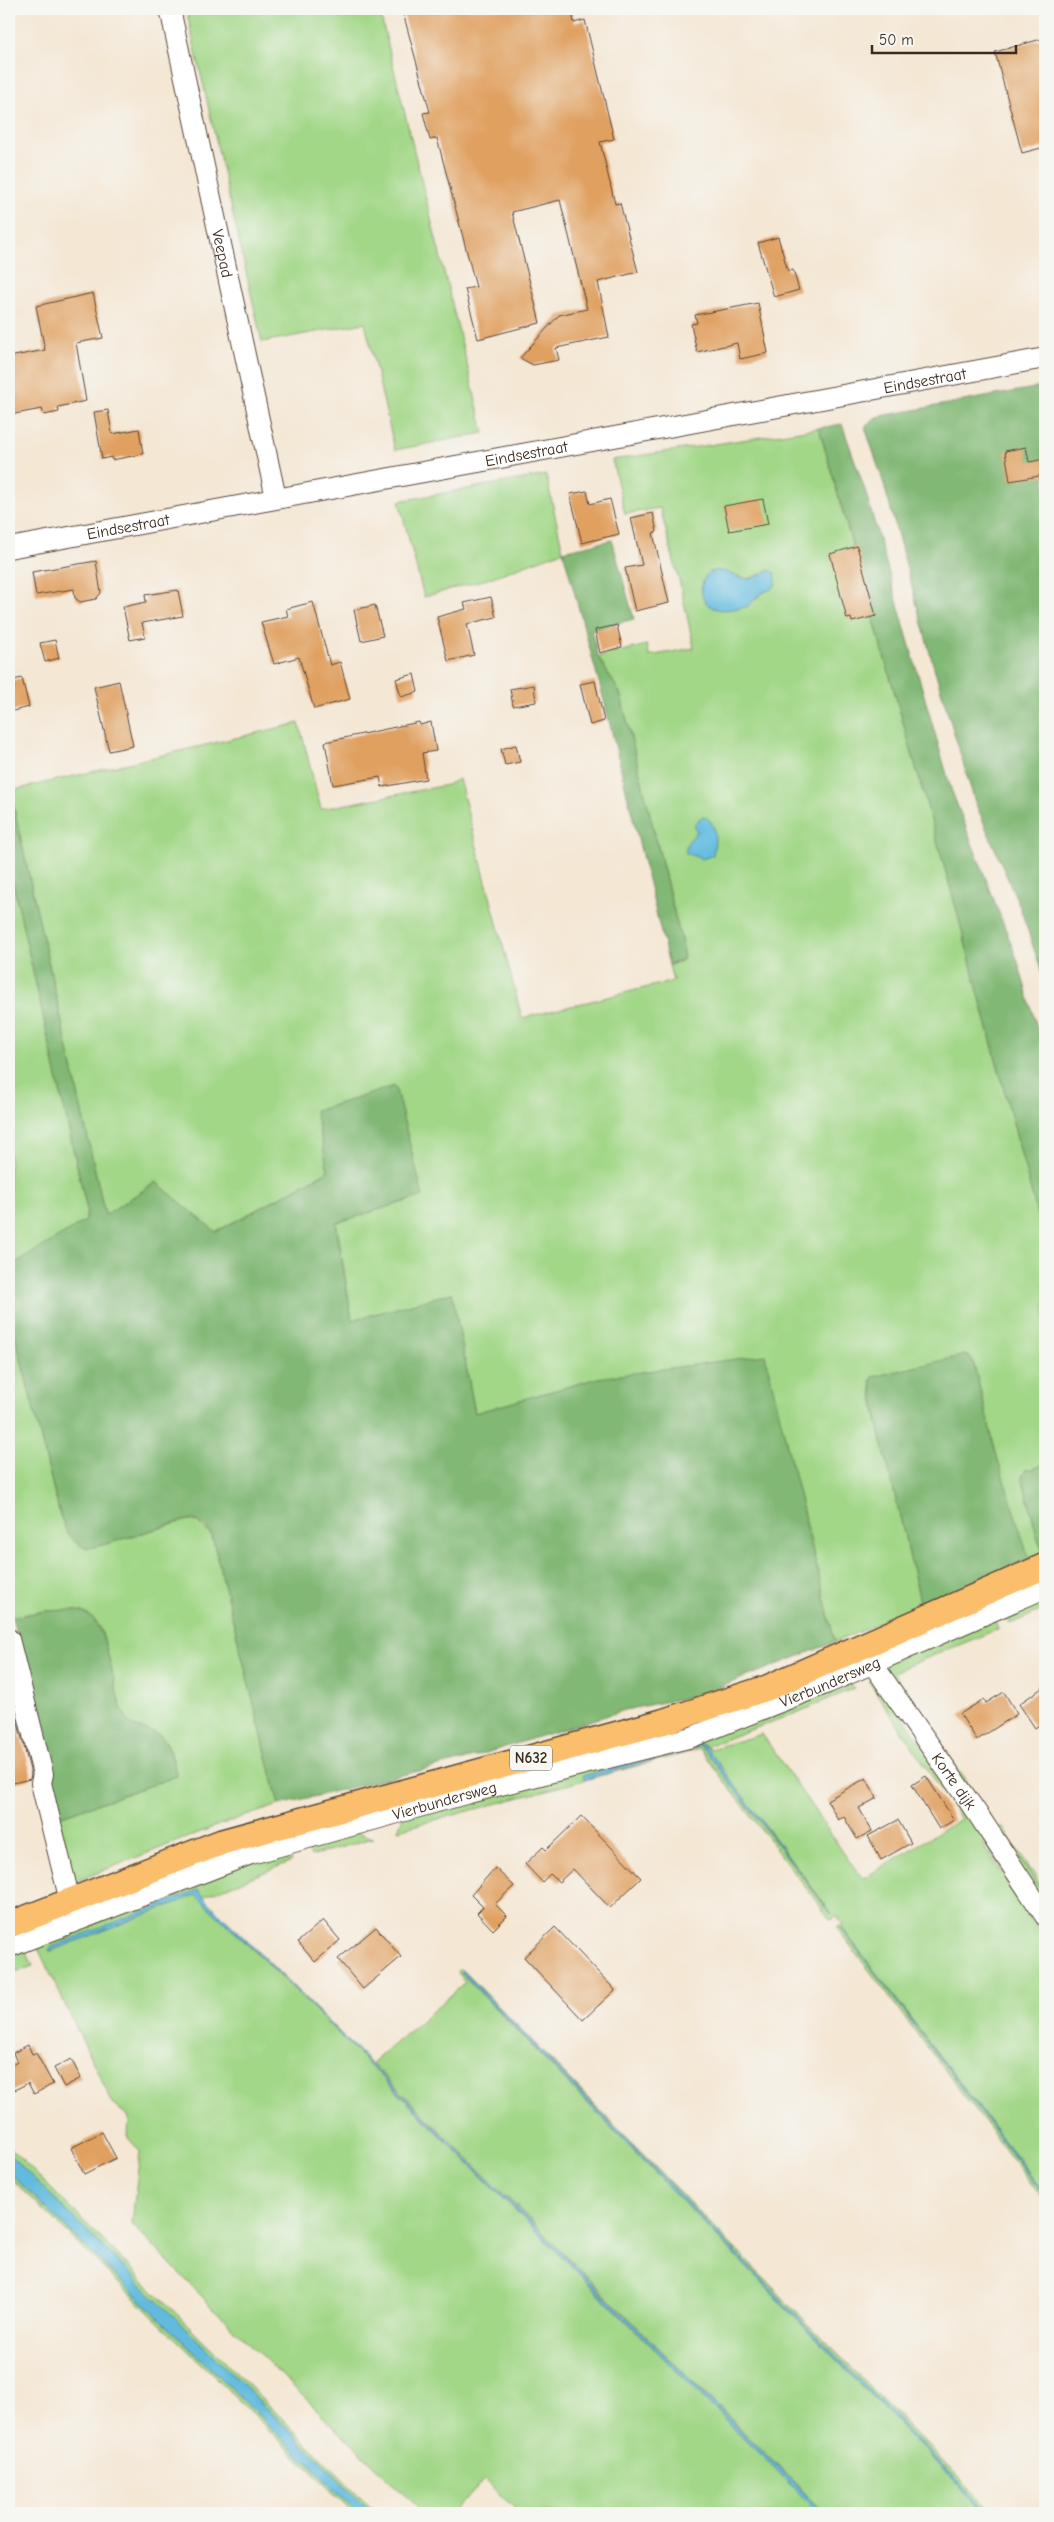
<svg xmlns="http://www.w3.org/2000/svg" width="1054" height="2522" font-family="'Comic Neue',sans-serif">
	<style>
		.green { fill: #a2d787; stroke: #6e8052; fill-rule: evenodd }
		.forest { fill: #81b874; stroke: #5e7149 }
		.water { fill: #62bbdf; stroke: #4e727e }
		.building { fill: #e0a061 }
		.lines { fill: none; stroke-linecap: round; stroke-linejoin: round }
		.minor-casing { stroke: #574639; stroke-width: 22 }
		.major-casing { stroke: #574639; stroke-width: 28 }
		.minor { stroke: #fff; stroke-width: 20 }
		.major { stroke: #fabe6d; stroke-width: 25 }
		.labels { text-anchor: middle; stroke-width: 4; stroke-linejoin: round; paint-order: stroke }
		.shield { fill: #f6f6f2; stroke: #73675e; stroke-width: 1 }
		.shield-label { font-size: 15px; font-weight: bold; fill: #3b2a1e }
		.street-label { font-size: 16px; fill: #3b2a1e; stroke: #f6f6f2 }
	</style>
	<rect width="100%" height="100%" fill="#f6f6f2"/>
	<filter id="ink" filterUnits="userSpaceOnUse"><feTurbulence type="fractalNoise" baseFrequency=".02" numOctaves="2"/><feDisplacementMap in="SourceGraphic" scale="10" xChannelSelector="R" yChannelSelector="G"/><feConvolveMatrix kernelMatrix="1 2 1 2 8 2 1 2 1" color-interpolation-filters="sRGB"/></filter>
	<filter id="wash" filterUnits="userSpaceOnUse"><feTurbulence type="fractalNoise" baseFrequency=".0096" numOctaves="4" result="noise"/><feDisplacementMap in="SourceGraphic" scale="20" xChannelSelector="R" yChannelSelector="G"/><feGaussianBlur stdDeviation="1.12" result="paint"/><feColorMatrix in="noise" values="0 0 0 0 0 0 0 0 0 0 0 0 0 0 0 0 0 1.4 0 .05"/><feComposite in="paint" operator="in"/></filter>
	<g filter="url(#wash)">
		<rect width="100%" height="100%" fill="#f4e7d4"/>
		<!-- green -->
		<path class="green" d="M186 9H379L484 433 395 450 365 323 262 342Z
			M819 428 955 904 1045 1244V1464L1033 1469 1024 1484 1038 1539 1044 1553 1029 1559 1024 1547 998 1461 974 1365 969 1355 873 1377 871 1386 877 1420 921 1605 835 1642 782 1426 598 1378 475 1413 452 1293 352 1321 328 1171 215 1232 156 1182 105 1215 10 791 299 723 321 809 447 785 459 779 522 1018 673 981 669 965 682 961 681 940 620 693 598 657 647 645 649 656 694 648 680 584 660 508 625 514 612 460ZM721 571 748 579 763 573 764 592 747 606 739 607Z
			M546 475 563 551 487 579 424 597 399 501Z
			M9 865 87 1210 86 1221 9 1267Z
			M9 1311 60 1515 70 1536 94 1547 188 1520 197 1522 212 1536 279 1805 216 1826 74 1882 59 1817 177 1776C173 1763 171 1746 162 1737 151 1727 134 1733 126 1718 119 1707 117 1694 113 1682 108 1664 107 1643 99 1626 85 1600 32 1613 9 1618Z
			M1045 1594V1609L1010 1624 1004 1612Z
			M993 1617 998 1629 893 1672 998 1829 1002 1827 1045 1890V1895L1009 1843 1045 1897V1908L880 1666Z
			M877 1678 1045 1924V1936L984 1843 982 1844 1045 1939V2194L841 1928 1045 2197V2202L837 1928 843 1924 836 1915 833 1919 829 1918 700 1749 398 1830 403 1816 846 1681 854 1688 799 1712 707 1746 710 1749 762 1734 856 1871 864 1878 961 1819 869 1682ZM698 1744 704 1745 722 1768 831 1914 703 1748 700 1746 584 1779Z
			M350 1830 373 1838 311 1856 301 1844Z
			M282 1849 292 1861 202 1897 196 1891 49 1951 196 1895 285 1980 819 2513H520L484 2480 452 2513H423L230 2325 139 2232 132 2224 140 2151 128 2138 129 2117 113 2104 37 1946Z
			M26 1951 33 1966 15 1972 9 1954Z
			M461 1968 993 2513H988L953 2477 463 1971 461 1973 985 2513H825L372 2063 465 1983 458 1972Z
			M9 2147 377 2513H373L34 2180 9 2154Z
			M9 2172 359 2513H354L9 2176Z"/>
		<!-- forest -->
		<path class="forest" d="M1045 386V982L1020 907 975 802 933 664 883 481 865 427 876 417Z
			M842 424 865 490 951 789 1017 959 1045 1055V1244L955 904 819 428Z
			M612 540 634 619 591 630 598 657 620 693 681 940 684 959 669 965 605 704 563 551Z
			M9 786 105 1215 156 1182 216 1232 328 1171 315 1111 395 1086 423 1196 336 1223 352 1320 452 1293 475 1413 598 1378 765 1355 835 1642 702 1694 625 1710 460 1761 279 1805 212 1536C208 1530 202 1523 195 1520 184 1517 109 1546 88 1548 70 1544 66 1531 60 1515L9 1311V1267L85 1221 87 1210 9 865Z
			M965 1355 971 1357 974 1365 998 1461 1029 1559 921 1605 877 1420 871 1380 873 1377Z
			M1045 1464V1552L1044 1553 1038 1539 1022 1476 1026 1469H1033Z
			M46 1611C58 1611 73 1608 85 1613 111 1625 111 1693 126 1718 134 1733 151 1727 162 1737 171 1746 173 1764 177 1776L59 1817 12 1617Z"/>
		<!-- water -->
		<path class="water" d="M770 570 775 573C779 591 769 588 759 595 755 598 752 603 748 606 745 608 737 608 733 609 694 616 697 577 711 572 723 567 736 578 748 579 755 579 763 573 770 570Z
			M703 816C719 822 715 842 713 855L702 859 686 853C685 840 691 841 697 831L694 827 696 822Z
			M698 1744 704 1745 722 1768 832 1914 703 1748 700 1746 584 1780 583 1776Z
			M198 1890 214 1908 824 2513H819L285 1980 196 1895 51 1951 48 1950 49 1948Z
			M841 1927 1045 2194V2197L841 1928Z
			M463 1970 468 1976 988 2513H985L461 1972Z
			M9 2154 373 2513H359L9 2172Z"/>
		<g id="blocks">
			<!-- building -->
			<path class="building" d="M402 9H572L574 23 585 20 614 139 600 142 615 204 620 203 638 272 598 282 609 337 556 348 559 360 533 365 520 358 559 315 587 309 560 200 512 212 540 323 478 339 465 289 476 287 437 138 430 140 423 113 430 112Z
				M1045 38V147L1022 153 995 52Z
				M778 237 788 271 793 270 799 290 774 297 758 243Z
				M93 293 103 338 76 343 86 401 58 407 59 412 44 415 42 409 9 415V357L45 350 36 306Z
				M758 303 768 353 740 359 737 343 697 352 691 324 697 323 695 315Z
				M108 410 112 434 139 429 143 454 112 460 111 457 102 459 94 412Z
				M1026 447 1029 462 1045 459V475L1010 481 1005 451Z
				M587 491 590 504 610 499 619 534 582 543 570 494Z
				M763 499 768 524 729 531 724 506Z
				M653 513 657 532 653 533 669 603 635 611 625 568 642 565 631 518Z
				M857 546 876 616 852 622 851 618 847 619 830 554Z
				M96 561 101 593 96 599 80 602 75 598 74 589 36 595 32 572Z
				M178 590 183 616 142 623 145 637 130 640 123 607 146 602 145 595Z
				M491 597 496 617 467 624 474 655 448 661 437 617 466 609 464 603Z
				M313 602 330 665 340 662 350 699 314 709 299 657 274 664 261 622 288 616 286 609Z
				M375 605 383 636 361 641 354 610Z
				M617 625 622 647 600 653 595 630Z
				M55 640 59 658 45 662 40 643Z
				M414 674 418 692 401 697 396 679Z
				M22 678 29 707 9 712V681Z
				M119 681 133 746 109 751 94 687Z
				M595 681 604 721 590 725 580 684Z
				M534 685 536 702 513 706 510 689Z
				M419 722 420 725 431 722 436 751 422 753 426 779 382 787 380 777 333 785 325 742Z
				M516 745 520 762 505 765 501 749Z
				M1045 1686V1721L1035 1728 1019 1704Z
				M9 1688 31 1774 30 1779 9 1784Z
				M1004 1692 1017 1714 977 1740 960 1714 984 1699 986 1703Z
				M926 1776 954 1820 939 1829 912 1785Z
				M866 1778 877 1798 859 1808 872 1831 857 1839 844 1817 838 1820 827 1800Z
				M581 1816 641 1878 610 1908 573 1869 559 1882 550 1874 542 1882 525 1864 543 1847 546 1850Z
				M898 1820 911 1843 881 1860 868 1836Z
				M495 1868 514 1886 495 1904 507 1916 493 1930 477 1913 483 1907 471 1895Z
				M323 1920 340 1940 315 1962 298 1942Z
				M376 1927 401 1957 363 1989 338 1959Z
				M555 1927 615 1990 583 2020 524 1957Z
				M28 2045 32 2054 36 2053 53 2084 34 2094 28 2083 9 2093V2067L17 2062 13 2053Z
				M71 2059 81 2078 64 2087 54 2068Z
				M102 2132 116 2158 84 2174 71 2148Z"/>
		</g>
	</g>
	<g filter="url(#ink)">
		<use href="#blocks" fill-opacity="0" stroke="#574639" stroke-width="1"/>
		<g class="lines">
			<defs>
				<g id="minor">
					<path id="s1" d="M170 9 276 498"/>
					<path id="s2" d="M9 548 1045 358"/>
					<path d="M9 1639 43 1774 41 1783 70 1901"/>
					<path id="s3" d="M867 1652 872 1663 977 1813 1045 1916"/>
					<path id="s4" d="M9 1947 251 1854 469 1793 692 1737 828 1683 1045 1588"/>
				</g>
				<path id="major" d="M9 1925 222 1842 662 1722 767 1688 1045 1566"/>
			</defs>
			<!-- minor casing -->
			<use href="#minor" class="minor-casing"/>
			<!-- major casing -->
			<use href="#major" class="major-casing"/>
			<!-- minor -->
			<use href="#minor" class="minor"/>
			<!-- major -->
			<use href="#major" class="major"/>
		</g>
	</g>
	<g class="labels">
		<!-- shield labels -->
		<rect class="shield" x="510" y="1745.5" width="42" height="25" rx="4"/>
		<g class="shield-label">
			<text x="531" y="1763">N632</text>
		</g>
		<!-- street labels -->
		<g class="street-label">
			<text dy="6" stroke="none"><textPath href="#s1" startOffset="250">Veepad</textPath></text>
			<text dy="6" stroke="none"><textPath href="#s2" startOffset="931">Eindsestraat</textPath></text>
			<text dy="6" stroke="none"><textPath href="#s2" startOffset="526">Eindsestraat</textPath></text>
			<text dy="6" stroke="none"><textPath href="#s2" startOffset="121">Eindsestraat</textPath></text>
			<text dy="6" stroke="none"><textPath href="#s4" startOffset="864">Vierbundersweg</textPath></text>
			<text dy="6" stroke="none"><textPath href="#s3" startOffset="156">Korte dijk</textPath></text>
			<text dy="6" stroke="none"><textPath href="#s4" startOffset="460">Vierbundersweg</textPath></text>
		</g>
	</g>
	<!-- margin -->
	<rect width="1054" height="2522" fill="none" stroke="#f6f6f2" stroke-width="30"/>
	<!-- scale -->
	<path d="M872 45v8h144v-8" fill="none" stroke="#3b2a1e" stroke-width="2.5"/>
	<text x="879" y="45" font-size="15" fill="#3b2a1e" stroke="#f6f6f2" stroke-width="4" paint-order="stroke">50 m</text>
</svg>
